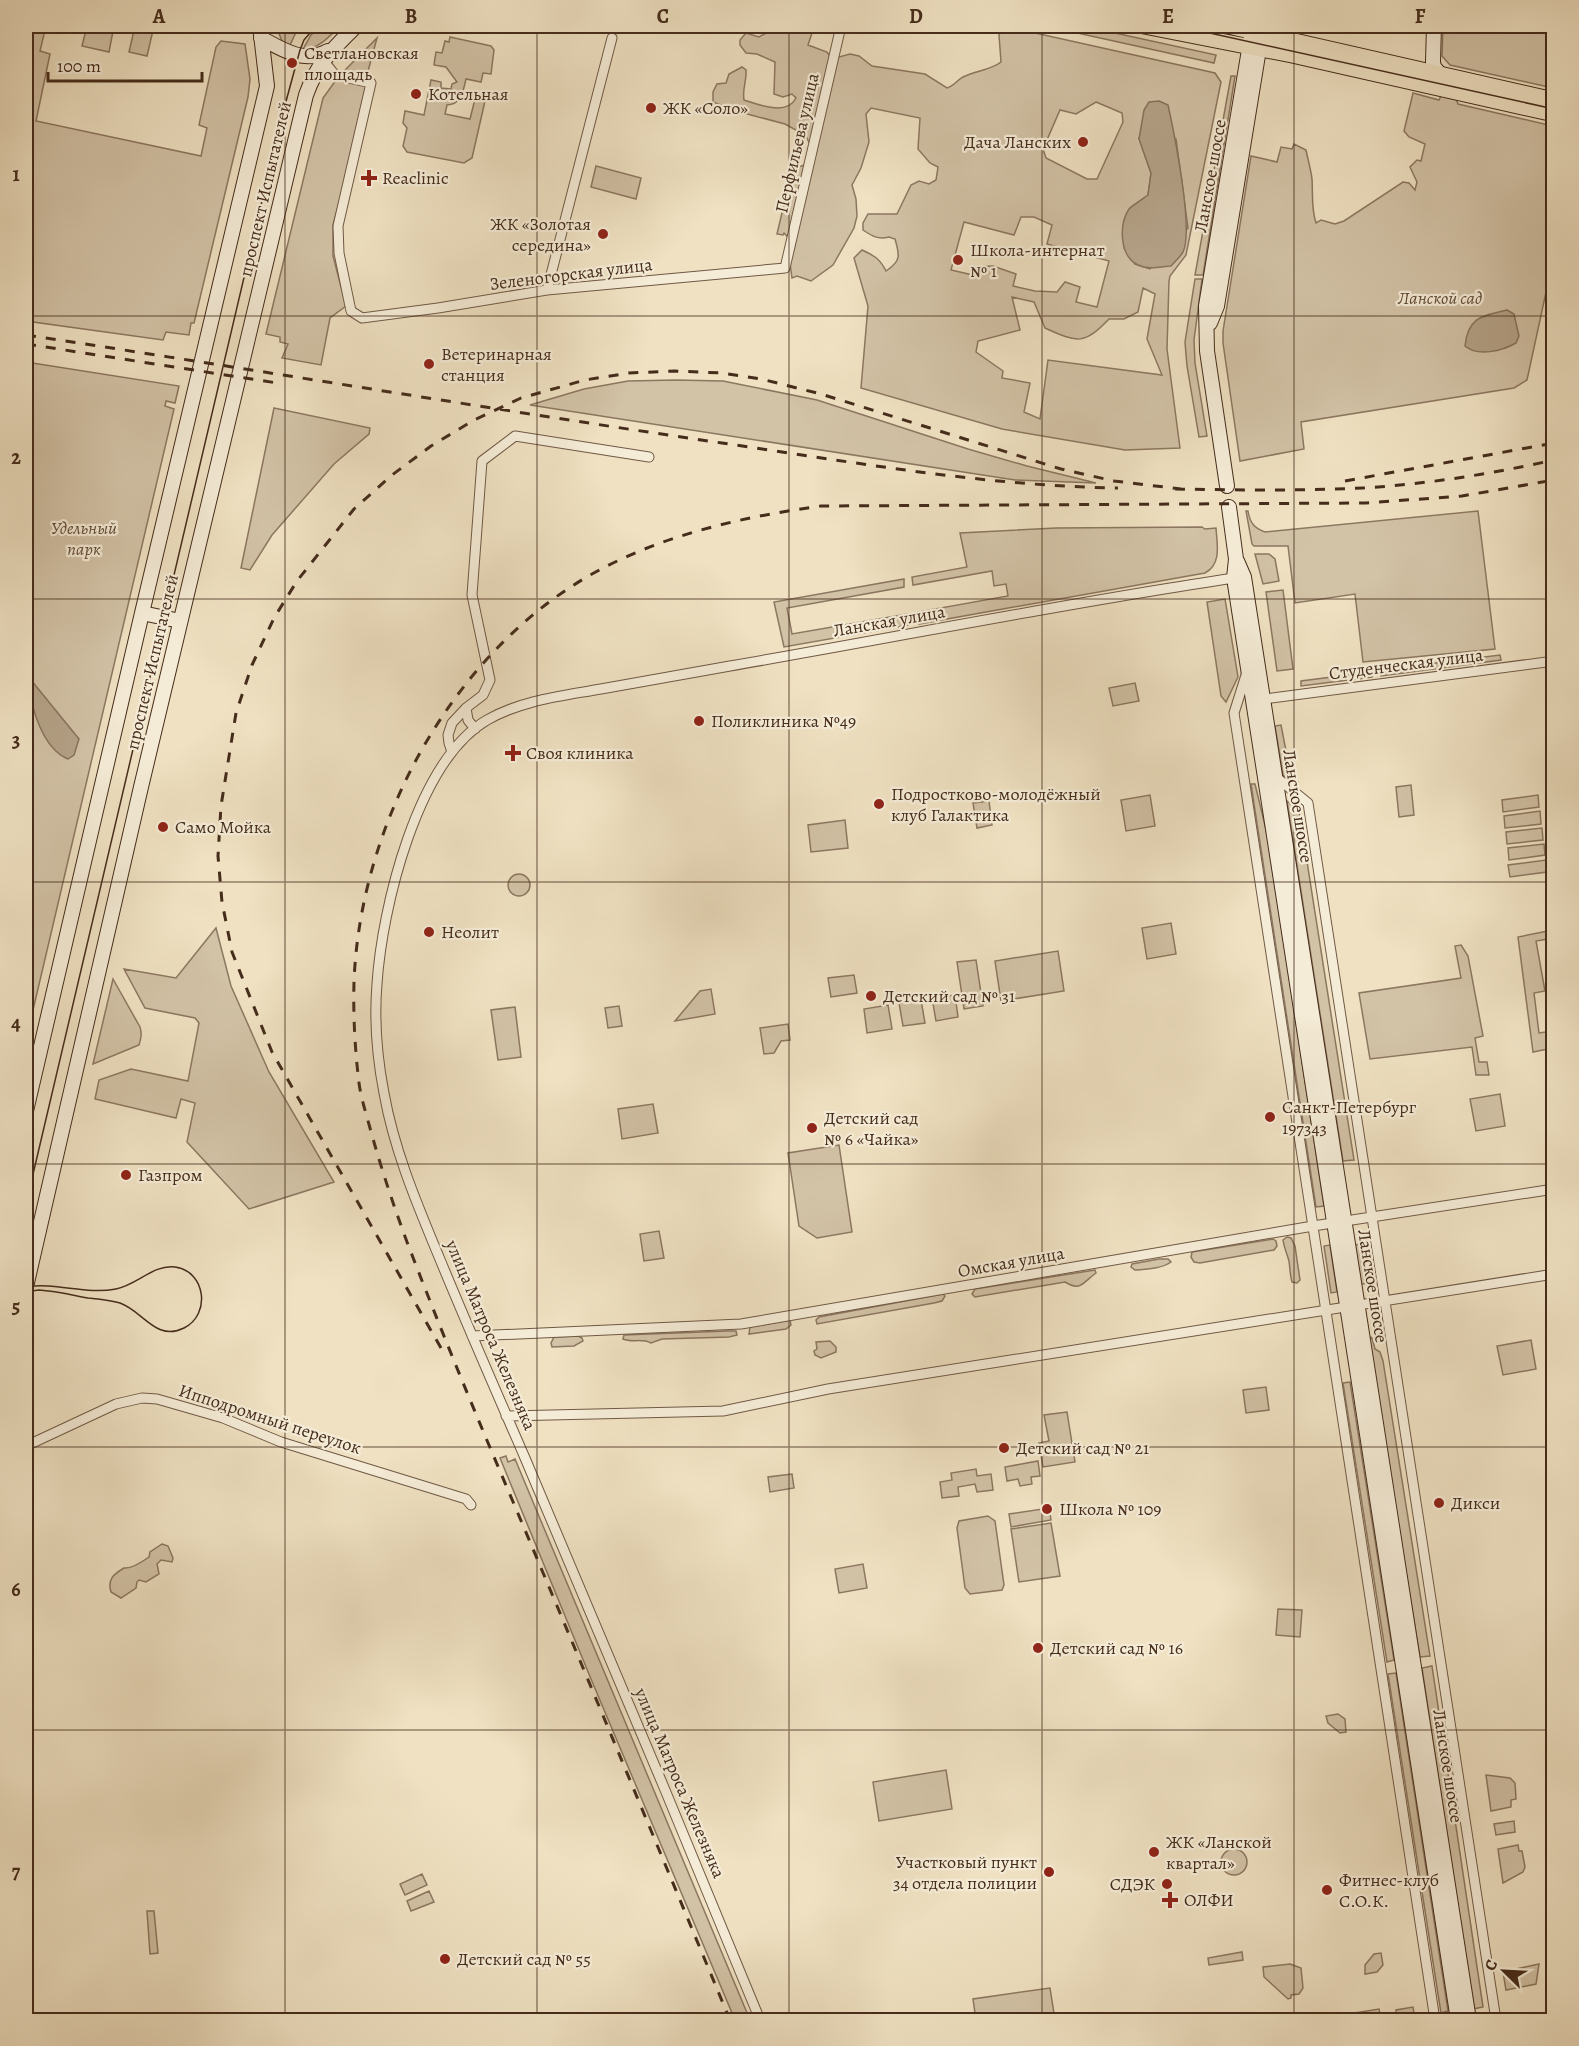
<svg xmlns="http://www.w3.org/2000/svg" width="1579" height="2046" font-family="Alegreya,serif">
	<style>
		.green { fill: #d2c2a6; stroke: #8c7760; stroke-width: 1.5; fill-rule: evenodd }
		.water { fill: #b5a389; stroke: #88735d; stroke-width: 1.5 }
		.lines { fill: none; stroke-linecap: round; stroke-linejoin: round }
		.stream { stroke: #88735d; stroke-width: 3 }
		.street-tunnel { stroke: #cdbda1; stroke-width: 9; stroke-dasharray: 9 4.5; stroke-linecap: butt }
		.street-casing { stroke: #705945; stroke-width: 11 }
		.secondary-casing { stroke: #452c1b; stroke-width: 16 }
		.primary-casing { stroke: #452c1b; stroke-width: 17 }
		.street { stroke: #f5ecd7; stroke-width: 9 }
		.secondary { stroke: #f5ecd7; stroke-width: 14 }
		.primary { stroke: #efe1c2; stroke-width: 15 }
		.tram { stroke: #452c1b; stroke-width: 1.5 }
		.rail { stroke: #452c1b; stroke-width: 3; stroke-dasharray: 10 10; stroke-linecap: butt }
		.grid { fill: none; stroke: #452c1b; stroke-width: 1.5; stroke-opacity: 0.55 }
		.poi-dot { fill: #8f2418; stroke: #f5ecd7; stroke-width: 2 }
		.labels { text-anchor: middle; stroke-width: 4.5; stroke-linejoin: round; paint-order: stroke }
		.poi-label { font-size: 18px; fill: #452c1b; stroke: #f5ecd7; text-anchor: start }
		.street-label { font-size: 18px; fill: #452c1b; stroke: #f5ecd7 }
		.park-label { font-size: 18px; font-style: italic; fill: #614a37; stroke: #f5ecd7 }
		.neatline { fill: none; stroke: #452c1b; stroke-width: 2 }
		.grid-label { font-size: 20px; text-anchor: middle; font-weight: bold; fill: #452c1b }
	</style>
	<rect width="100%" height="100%" fill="#efe1c2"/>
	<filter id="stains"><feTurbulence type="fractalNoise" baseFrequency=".00333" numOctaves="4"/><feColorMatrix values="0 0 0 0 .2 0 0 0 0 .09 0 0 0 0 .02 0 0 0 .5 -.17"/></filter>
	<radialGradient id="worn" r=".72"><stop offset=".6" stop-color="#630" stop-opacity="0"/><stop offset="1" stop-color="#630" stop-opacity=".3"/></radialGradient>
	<!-- green -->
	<path class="green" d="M26 26H46L40 51 50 54 36 121 201 156 207 128 199 125 216 47 221 41 245 44 250 79 248 97 194 323H191L189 335 166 332 163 340 26 321Z
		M87 26H114L109 52 82 46Z
		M135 26H154L147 56 129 52Z
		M276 26H299L289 47 282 41Z
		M321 26H340C328 38 319 48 302 51L311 35Z
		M773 26H809L812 33 808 45 827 52 832 59 850 54 859 56 872 66 925 74 947 88C954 86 957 80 963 77 975 71 991 70 1001 62L999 35 1004 26 1215 73 1221 82 1186 255 1170 276 1169 281 1167 349 1180 448 1125 450 1002 429 861 388 868 306 854 258 862 250C875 256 880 259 886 271 901 261 900 256 895 239L889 237C878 240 872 236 863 230V223L868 214H897L911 185 919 181 929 184 936 180 938 167 930 163 918 149 920 118 871 108 866 114 869 142 861 168 852 185 856 199 857 216 854 228 833 265 811 281 797 276 792 278 790 263 795 245 784 233 783 235 777 234 785 200H788L789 179 798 167 812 163 814 151 805 135 785 124 736 111 713 102V92L717 84 726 83 729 74 742 67 746 70C747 80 742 89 744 100 759 105 787 116 796 98L792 94 783 97 774 94 775 62 757 54 746 53 740 45V40L746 33 759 37 775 28ZM1096 102 1122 113 1123 122 1097 179H1087L1046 158 1043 149 1060 110 1076 114ZM1139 138 1176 139 1188 228 1150 269 1135 264 1124 248 1130 208 1148 195 1151 173ZM1021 217H1034L1052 225 1047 244 1109 261 1097 307 1076 302 1080 287 1065 282 1057 292 1035 291 1013 286 1016 274 993 266 975 267 973 275 951 270 964 222 1014 235ZM1143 288 1155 294 1147 339 1162 375 1048 360 1040 419 1024 412 1030 383 1002 378 1003 371 976 352 978 341 1020 330 1012 297 1034 302 1045 328C1078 343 1084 345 1109 319H1124L1138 312Z
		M1069 26H1083L1216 55 1214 63 1068 31Z
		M1443 26H1553V88L1450 65 1442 56Z
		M450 37 491 46 494 50 491 74 483 73 481 82 466 79C463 91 462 104 447 105L445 114 470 119 475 99 485 101 472 158 464 163 407 152 403 146 407 128 403 123 405 111 424 115 431 80 441 82V88L451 89 452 84 457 82 446 67 434 65 436 52 442 53 445 41 449 42Z
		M377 38 367 75 363 77 343 72Z
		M1231 76H1235L1203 275H1195Z
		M336 80 366 86 344 185 333 225V256L346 306 330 318 321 365 282 358 288 344 280 342V337L266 334 323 98Z
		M1413 93 1439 100 1442 94 1455 96 1458 104 1553 126V260L1527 380 1514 388 1301 422 1304 449 1240 461 1223 343V331L1251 156 1277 162 1281 147 1292 149 1294 144 1306 150C1308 160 1311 170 1312 179 1313 194 1311 208 1316 223L1321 220 1335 224 1344 221 1403 182 1409 183 1415 190 1417 182 1410 167 1417 160 1421 161 1425 144 1409 137 1404 131Z
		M596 166 641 178 636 199 591 187Z
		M1195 279H1202L1194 340 1195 363 1207 436 1199 437 1187 366 1185 342Z
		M26 362 179 386 175 403 166 401 165 406 174 409 26 1040Z
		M675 380 723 381 817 400 968 449 1027 466 1096 483 1015 480 530 405 584 389 628 381Z
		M274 408 370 428 369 434 334 464 272 535 250 570 241 568Z
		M1246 511H1248C1250 523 1254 528 1265 532L1478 511 1495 649 1363 662 1355 594 1295 603 1288 546H1254L1252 544Z
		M1202 527 1205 529 1216 528C1217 544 1222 564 1205 573L919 624 918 612 1008 596 1006 584 994 586 992 571 913 585 912 577 967 567 960 533 1056 528Z
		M1255 554H1269L1275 559 1279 581 1263 584Z
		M904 579V587L787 608 792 634 908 614 909 625 784 647 774 602Z
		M1283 590 1293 669 1277 671 1266 592Z
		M1225 599 1238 677 1226 702 1221 696 1207 602Z
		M1500 655 1501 660 1381 676 1380 670Z
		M1371 672 1372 677 1301 686V681Z
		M1135 683 1139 701 1113 706 1109 688Z
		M1281 725 1292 782H1298V787H1293L1283 775 1275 726Z
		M1251 784H1255L1268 838 1324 1206 1316 1207Z
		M1411 785 1414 815 1399 817 1396 787Z
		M1150 795 1155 826 1126 831 1121 800Z
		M1538 795 1539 807 1503 812 1502 800Z
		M989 801 992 825 977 828 973 803Z
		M1287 801 1299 811 1354 1160 1343 1161Z
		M1540 811 1541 824 1505 828 1504 816Z
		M845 820 848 848 811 852 808 825Z
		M1542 828 1543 840 1507 844 1506 832Z
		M1544 844 1545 855 1509 860 1508 848Z
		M1546 860 1547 872 1510 877 1508 865Z
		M508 885a11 11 0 1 1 22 0a11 11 0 1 1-22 0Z
		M1171 923 1176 954 1147 959 1142 928Z
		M216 928 231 986 269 1072 334 1182 249 1209 187 1142 195 1103 181 1099 176 1118 95 1099 99 1080 131 1069 188 1081 199 1023 195 1018 145 1008 124 969 176 978Z
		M1553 930V938L1536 941 1545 991 1534 993 1539 1033 1553 1031V1048L1533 1052 1518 937Z
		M1461 945 1468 956 1483 1036 1475 1038 1479 1062H1487L1489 1075H1476L1472 1047 1370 1059 1359 993 1461 978 1455 946Z
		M1058 951 1064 991 1001 1001 995 961Z
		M976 960 983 1006 964 1009 957 962Z
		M854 975 857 993 831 997 828 978Z
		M113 979 140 1027C142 1034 141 1038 139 1045L134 1047 93 1064Z
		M711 989 715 1014 675 1021 700 991Z
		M955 995 958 1017 936 1021 932 998Z
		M921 1000 925 1023 903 1026 899 1003Z
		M888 1005 892 1029 867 1033 864 1009Z
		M619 1006 622 1026 608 1028 605 1008Z
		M515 1007 521 1057 498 1060 491 1010Z
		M788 1024 790 1040 781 1041 774 1053 764 1054 760 1028Z
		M1500 1094 1505 1126 1476 1131 1470 1099Z
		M653 1104 658 1133 622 1139 618 1109Z
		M839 1145 852 1232 817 1238 799 1226 788 1153Z
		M659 1231 664 1258 644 1261 640 1234Z
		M1287 1237 1291 1238 1295 1246 1300 1280 1297 1283 1292 1282C1290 1275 1290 1268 1289 1261 1287 1254 1284 1247 1283 1240Z
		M1273 1239 1276 1241 1277 1246 1274 1250 1200 1263 1194 1262 1191 1257 1192 1252Z
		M1365 1243 1372 1283 1361 1284 1355 1245Z
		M1330 1245 1337 1292 1331 1293 1324 1246Z
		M1159 1259H1168L1171 1262C1161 1269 1147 1269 1135 1270L1131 1267 1132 1264Z
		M1095 1270 1096 1273C1083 1282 1081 1292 1065 1282L975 1297 972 1294 975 1289Z
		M943 1294 945 1296 942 1301 934 1303 817 1324 816 1320 819 1317Z
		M790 1320 791 1325 786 1329 749 1334 750 1327Z
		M727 1331H736L737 1335 729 1337 662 1339 651 1343C642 1338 632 1343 623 1339L624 1335Z
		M1367 1335 1372 1338 1375 1349 1380 1352 1383 1361 1430 1656 1420 1657Z
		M578 1336 582 1338 583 1341 574 1346 552 1347 551 1343 554 1337Z
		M1531 1340 1536 1369 1503 1375 1497 1346Z
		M830 1341 836 1347V1352L821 1358 815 1355 814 1351 817 1349 816 1342Z
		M1350 1382 1394 1660 1387 1662 1343 1383Z
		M1266 1387 1269 1410 1246 1413 1243 1390Z
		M1067 1412 1075 1462 1043 1467 1039 1443 1049 1441 1044 1415Z
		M506 1456 508 1462 515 1459 750 2020H735L591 1679 500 1458Z
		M1038 1461 1040 1476 1031 1477 1032 1484 1020 1486 1018 1479 1007 1481 1005 1467Z
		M976 1469 977 1476 991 1474 993 1490 977 1492 975 1484 958 1487 959 1496 942 1498 940 1482 952 1480 951 1473Z
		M792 1474 794 1488 770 1492 768 1477Z
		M1049 1508 1051 1520 1011 1527 1009 1514Z
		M988 1516 995 1521 1004 1585 1002 1590 970 1594 965 1588 957 1528 959 1521Z
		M1051 1523 1060 1576 1019 1582 1011 1529Z
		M162 1544 168 1546 173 1558 172 1562 161 1560 157 1564 159 1574 146 1582 139 1580 137 1582 136 1588 121 1598 111 1592C107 1579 114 1574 124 1568 132 1569 142 1562 149 1557L150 1552Z
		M863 1564 867 1588 839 1593 835 1569Z
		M1278 1609 1302 1610 1300 1637 1276 1635Z
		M1432 1666 1483 2007 1473 2009 1422 1668Z
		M1396 1673 1448 2011 1441 2013 1388 1674Z
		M1338 1714 1345 1719 1346 1732 1340 1733 1328 1723 1326 1716Z
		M946 1770 952 1809 879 1821 873 1782Z
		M1486 1775 1510 1778 1515 1783 1516 1799 1511 1800V1807L1491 1811Z
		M1514 1821 1515 1832 1496 1835 1494 1824Z
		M1518 1845 1519 1851H1522L1525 1867 1523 1872 1503 1883 1498 1849Z
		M1221 1862a13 13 0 1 1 26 0a13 13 0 1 1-26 0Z
		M422 1874 427 1885 405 1895 400 1884Z
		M429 1891 434 1902 411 1911 407 1901Z
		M147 1911H154L158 1953 150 1954Z
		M1242 1952 1243 1960 1209 1965 1208 1958Z
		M1381 1953 1383 1965 1377 1972 1365 1974V1965L1374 1954Z
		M1290 1964 1301 1968 1303 1988 1299 1994 1291 1995V1998L1288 1999 1264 1977 1263 1967Z
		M1539 1964 1536 1984 1506 1990 1503 1972Z
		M1050 1988 1055 2020H976L973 1999Z
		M1413 2007 1415 2020H1396V2010Z
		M1379 2009 1381 2020H1310Z"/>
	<!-- water -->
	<path class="water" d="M1159 101 1168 105C1174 132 1194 230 1183 252 1180 257 1175 262 1171 266 1159 267 1149 270 1138 265 1119 256 1119 224 1129 209 1134 204 1143 199 1148 195L1151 173 1139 139 1144 110 1149 102Z
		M1507 310 1514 314 1519 336 1516 343C1502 351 1478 357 1465 346 1468 317 1482 316 1507 310Z
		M31 680 79 739 74 755 68 759C43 749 28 704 31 680Z"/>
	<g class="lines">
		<!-- stream -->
		<path class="stream" d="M26 671 31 680"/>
		<!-- street-tunnel -->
		<path class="street-tunnel" d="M612 38 615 26"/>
		<defs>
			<path id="street" d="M323 60 335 75 371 83 338 226 339 253 351 311 362 318 438 308 547 290 785 268 841 26
				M547 290 612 38
				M1247 672 1234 713 1435 2020
				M1264 699 1554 661
				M466 708 468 720 475 729
				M452 752 449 743 448 735 452 723 466 708 483 695 490 680 472 595 482 461 515 436 649 457
				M1276 777 1308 803 1496 2020
				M472 1336 741 1324 1313 1226 1554 1189
				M506 1416 723 1411 828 1389 1554 1274
				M26 1446 116 1404 142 1398 157 1399 223 1418 281 1442 466 1499 471 1505
				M760 2020C683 1832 605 1645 525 1458 496 1391 467 1325 439 1257 417 1204 394 1150 384 1093 377 1057 374 1020 377 984 382 908 417 761 487 720 522 700 562 696 601 689 644 681 687 674 730 666 898 637 1066 603 1234 578"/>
			<path id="secondary" d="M1434 26 1433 62 1434 67 1441 75
				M261 38C283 50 304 64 328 51
				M1210 323 1217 306 1259 49 1263 34 1270 26
				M1227 486 1207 351 1206 306 1251 38
				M1229 507 1236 559 1234 578 1458 2020
				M1237 561 1244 577 1469 2020
				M142 613 180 621
				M26 1111 142 613 267 86 260 26
				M26 1287 141 787 306 95C318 62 332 50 356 26"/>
			<path id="primary" d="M1144 26 1292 55 1554 114
				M1228 26 1554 100"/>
		</defs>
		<!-- street casing -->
		<use href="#street" class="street-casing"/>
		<!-- secondary casing -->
		<use href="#secondary" class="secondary-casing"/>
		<!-- primary casing -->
		<use href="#primary" class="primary-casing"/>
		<!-- street -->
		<use href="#street" class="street"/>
		<!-- secondary -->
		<use href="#secondary" class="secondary"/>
		<!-- primary -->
		<use href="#primary" class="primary"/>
		<!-- tram -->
		<path class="tram" d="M1178 26 1554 109
			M26 1204 282 116 300 50 304 40 316 26
			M26 1287C56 1282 86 1295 116 1289 137 1285 154 1264 175 1267 206 1271 211 1315 184 1328 156 1342 143 1311 120 1303 110 1300 98 1299 88 1298 72 1295 55 1291 39 1290 34 1290 30 1292 26 1293"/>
		<!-- rail -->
		<path class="rail" d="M26 335C258 370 489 409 722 443 853 462 985 486 1118 488
			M26 344 277 383
			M1345 481 1554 443
			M1175 489C1237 490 1300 491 1363 488 1427 484 1491 474 1554 460
			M441 1348 272 1052 232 952 222 902 218 856 221 806 236 713 252 665 274 618 297 581 354 509 392 475 431 446 474 420 521 398 585 380 629 373 675 371 722 373 761 379 821 394 1061 469 1114 481 1181 489
			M730 2020C652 1833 574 1645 494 1457 464 1386 435 1315 407 1242 393 1204 381 1168 370 1128 366 1113 361 1098 359 1083 355 1050 353 1015 354 982 360 823 452 653 592 574 662 535 741 517 821 506L1366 503 1462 496 1554 480"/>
	</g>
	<!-- grid -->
	<path class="grid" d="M285 26V2020M537 26V2020M789 26V2020M1042 26V2020M1294 26V2020M26 316H1554M26 599H1554M26 882H1554M26 1164H1554M26 1447H1554M26 1730H1554"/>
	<!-- markers -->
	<g class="poi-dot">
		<circle cx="292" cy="63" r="6"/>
		<circle cx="416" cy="94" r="6"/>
		<circle cx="651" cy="108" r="6"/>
		<circle cx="1083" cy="142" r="6"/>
		<path d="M366 169h6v6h6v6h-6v6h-6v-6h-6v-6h6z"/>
		<circle cx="603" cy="234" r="6"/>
		<circle cx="958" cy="260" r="6"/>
		<circle cx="429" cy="364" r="6"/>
		<circle cx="699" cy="721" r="6"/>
		<path d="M510 744h6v6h6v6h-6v6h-6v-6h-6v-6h6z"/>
		<circle cx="879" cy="804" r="6"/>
		<circle cx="163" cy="827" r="6"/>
		<circle cx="429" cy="932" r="6"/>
		<circle cx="871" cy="996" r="6"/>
		<circle cx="1270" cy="1117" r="6"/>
		<circle cx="812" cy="1128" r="6"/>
		<circle cx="126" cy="1175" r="6"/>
		<circle cx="1004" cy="1448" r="6"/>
		<circle cx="1439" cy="1503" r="6"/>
		<circle cx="1047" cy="1509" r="6"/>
		<circle cx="1038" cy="1648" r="6"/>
		<circle cx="1154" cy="1852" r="6"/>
		<circle cx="1049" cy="1872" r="6"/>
		<circle cx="1167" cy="1884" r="6"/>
		<circle cx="1327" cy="1890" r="6"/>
		<path d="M1167 1891h6v6h6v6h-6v6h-6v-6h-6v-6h6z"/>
		<circle cx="445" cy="1959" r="6"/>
	</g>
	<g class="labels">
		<!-- poi labels -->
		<g class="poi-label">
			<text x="304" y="59">Светлановская<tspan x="304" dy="21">площадь</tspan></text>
			<text x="428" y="100">Котельная</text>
			<text x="663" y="114">ЖК «Соло»</text>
			<text x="1071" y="148" text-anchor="end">Дача Ланских</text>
			<text x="382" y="184">Reaclinic</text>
			<text x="591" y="230" text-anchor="end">ЖК «Золотая<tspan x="591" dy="21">середина»</tspan></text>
			<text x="970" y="256">Школа-интернат<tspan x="970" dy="21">№ 1</tspan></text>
			<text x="441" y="360">Ветеринарная<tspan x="441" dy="21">станция</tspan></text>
			<text x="711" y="727">Поликлиника №49</text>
			<text x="526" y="759">Своя клиника</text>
			<text x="891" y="800">Подростково-молодёжный<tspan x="891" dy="21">клуб Галактика</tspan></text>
			<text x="175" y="833">Само Мойка</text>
			<text x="441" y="938">Неолит</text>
			<text x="883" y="1002">Детский сад № 31</text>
			<text x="1282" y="1113">Санкт-Петербург<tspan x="1282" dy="21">197343</tspan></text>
			<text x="824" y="1124">Детский сад<tspan x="824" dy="21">№ 6 «Чайка»</tspan></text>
			<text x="138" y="1181">Газпром</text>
			<text x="1016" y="1454">Детский сад № 21</text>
			<text x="1451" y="1509">Дикси</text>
			<text x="1059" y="1515">Школа № 109</text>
			<text x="1050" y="1654">Детский сад № 16</text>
			<text x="1166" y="1848">ЖК «Ланской<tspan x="1166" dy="21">квартал»</tspan></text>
			<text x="1037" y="1868" text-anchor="end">Участковый пункт<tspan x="1037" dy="21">34 отдела полиции</tspan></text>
			<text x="1339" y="1886">Фитнес-клуб<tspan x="1339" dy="21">С.О.К.</tspan></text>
			<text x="1155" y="1890" text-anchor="end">СДЭК</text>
			<text x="1184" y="1906">ОЛФИ</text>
			<text x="457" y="1965">Детский сад № 55</text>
		</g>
		<!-- street labels -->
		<g class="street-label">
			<text transform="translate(797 143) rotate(-77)" y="6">Перфильева улица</text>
			<text transform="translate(1210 176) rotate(-80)" y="6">Ланское шоссе</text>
			<text transform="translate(265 189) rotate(-77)" y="6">проспект Испытателей</text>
			<text transform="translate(571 274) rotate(-7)" y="6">Зеленогорская улица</text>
			<text transform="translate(889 621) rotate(-10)" y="6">Ланская улица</text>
			<text transform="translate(152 662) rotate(-77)" y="6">проспект Испытателей</text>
			<text transform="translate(1406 664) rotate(-7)" y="6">Студенческая улица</text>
			<text transform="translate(1298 806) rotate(81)" y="6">Ланское шоссе</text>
			<text transform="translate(1011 1262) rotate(-10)" y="6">Омская улица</text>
			<text transform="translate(1373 1286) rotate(81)" y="6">Ланское шоссе</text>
			<text transform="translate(491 1335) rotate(67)" y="6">улица Матроса Железняка</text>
			<text transform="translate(270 1419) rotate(18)" y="6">Ипподромный переулок</text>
			<text transform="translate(1448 1766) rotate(81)" y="6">Ланское шоссе</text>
			<text transform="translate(680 1783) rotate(67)" y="6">улица Матроса Железняка</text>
		</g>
		<!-- park labels -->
		<g class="park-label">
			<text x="1440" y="304">Ланской сад</text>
			<text x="84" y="534">Удельный<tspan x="84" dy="21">парк</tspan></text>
		</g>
	</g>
	<!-- margin -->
	<rect width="1579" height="2046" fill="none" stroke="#efe1c2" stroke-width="66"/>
	<!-- north arrow -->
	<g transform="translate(1504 1971) rotate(294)" stroke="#f5ecd7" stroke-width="4.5" paint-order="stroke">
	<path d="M0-4.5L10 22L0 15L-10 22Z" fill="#452c1b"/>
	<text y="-9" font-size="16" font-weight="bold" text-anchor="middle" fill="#452c1b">С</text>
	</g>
	<!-- scale -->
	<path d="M48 72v9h154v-9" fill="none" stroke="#452c1b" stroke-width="3"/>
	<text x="57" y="72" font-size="18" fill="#452c1b" stroke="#f5ecd7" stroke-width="4.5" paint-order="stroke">100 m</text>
	<rect x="33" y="33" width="1513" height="1980" class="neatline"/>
	<g class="grid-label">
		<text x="159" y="23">A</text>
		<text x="411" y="23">B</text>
		<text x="663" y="23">C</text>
		<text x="916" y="23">D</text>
		<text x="1168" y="23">E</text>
		<text x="1420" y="23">F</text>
		<text x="16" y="181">1</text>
		<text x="16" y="464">2</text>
		<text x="16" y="747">3</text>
		<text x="16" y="1030">4</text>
		<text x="16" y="1313">5</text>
		<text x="16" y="1596">6</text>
		<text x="16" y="1878">7</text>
	</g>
	<rect width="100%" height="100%" filter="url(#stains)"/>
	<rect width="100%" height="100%" fill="url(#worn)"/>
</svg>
